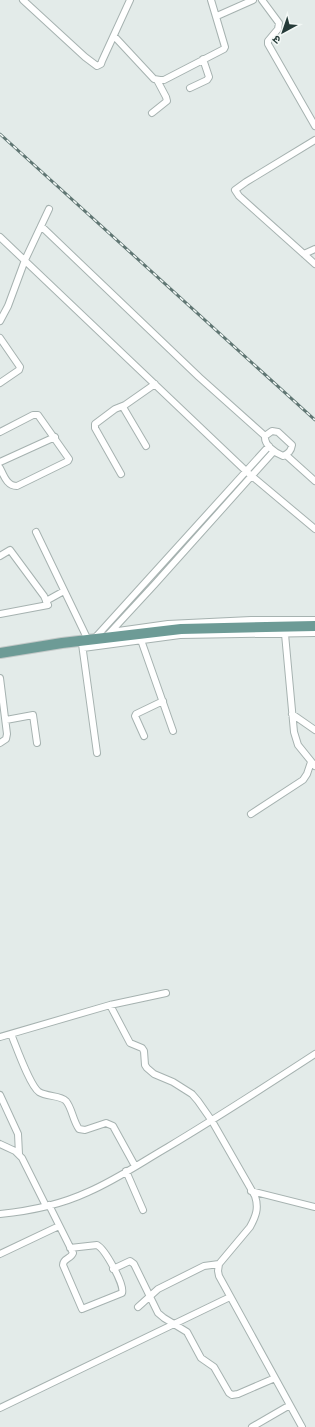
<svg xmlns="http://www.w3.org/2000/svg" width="315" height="1427" font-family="Roboto,'Noto Sans Devanagari',sans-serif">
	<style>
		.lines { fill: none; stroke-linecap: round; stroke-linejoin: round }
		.minor-casing { stroke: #a6b2b0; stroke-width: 8 }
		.primary-casing { stroke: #c2c8c7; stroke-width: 12 }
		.minor { stroke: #fff; stroke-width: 6 }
		.primary { stroke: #6d9b96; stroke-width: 10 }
		.rail-casing { stroke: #607673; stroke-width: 3 }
		.rail { stroke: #f3f8f6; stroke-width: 1.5; stroke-dasharray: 4.5; stroke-linecap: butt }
	</style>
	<rect width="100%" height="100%" fill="#e3ebe9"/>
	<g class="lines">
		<defs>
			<path id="minor" d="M23 0 85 57 97 66 101 64 102 61 130 0
				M262 0 279 23 278 29 268 41V44L315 126
				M217 16 253 0
				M114 36 154 79 160 80H164L224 49 225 47 211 0
				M190 88 207 80 209 77 203 59
				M152 113 167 101 166 97 157 80
				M315 140 246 182 235 190 239 196 315 264
				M41 226 199 377 265 436
				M0 237 247 472 315 529
				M304 254 315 249
				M0 321 8 306 25 260 49 209
				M0 338 20 367 19 370 0 383
				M123 407 146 446
				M272 431 278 432 292 445C291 451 289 453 283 456 275 453 264 445 265 436Z
				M0 432 33 415H38L69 459 68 461 17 486C7 486 4 476 0 468
				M286 455 315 481
				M0 462 55 437
				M121 474 95 428V424L115 409 125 405 155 384
				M36 532 88 640
				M0 556 10 550 44 596 48 605 0 614
				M46 601 64 591
				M111 632 168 624 251 620H315
				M285 634 294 732 298 745 315 766
				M105 638 154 585 274 451
				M94 639 269 446
				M141 640 173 731
				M82 644 97 753
				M83 648 180 635 315 633
				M0 678 7 734 6 739 0 743
				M292 714 315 730
				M6 720 33 715 37 743
				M144 736 135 716 136 714 163 701
				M251 814 303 780 307 774 311 762
				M110 1005 130 1043 142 1048 144 1051 145 1065 147 1068 154 1074 173 1082 192 1094 198 1101 212 1121 255 1196C259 1208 256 1216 250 1227L219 1264 218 1271 219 1276 302 1427
				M11 1034C16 1046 30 1086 39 1092 47 1097 60 1095 66 1101 72 1108 73 1121 79 1129L85 1130 106 1123 113 1126 135 1166
				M0 1037 110 1005 166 993
				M0 1095 18 1134 19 1154
				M0 1144 15 1151 22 1158 46 1206
				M126 1171 143 1210
				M251 1191 315 1207
				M49 1205 73 1253C71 1259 63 1258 63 1265L82 1309 122 1293C125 1285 105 1249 97 1245L70 1248
				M0 1214C30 1211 60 1205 88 1192 116 1180 142 1162 168 1147 218 1117 266 1086 315 1054
				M0 1254 59 1226
				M113 1269 130 1261 134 1264 158 1313 164 1318 187 1332 201 1358 214 1367 229 1393 232 1395 238 1394 275 1378
				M138 1307 158 1289 204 1266 219 1264
				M0 1408 230 1297
				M252 1427 290 1405"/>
			<path id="primary" d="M0 653 62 643 181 629 315 626"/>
		</defs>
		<!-- minor casing -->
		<use href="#minor" class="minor-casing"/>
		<!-- primary casing -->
		<use href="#primary" class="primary-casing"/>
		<!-- minor -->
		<use href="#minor" class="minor"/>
		<!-- primary -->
		<use href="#primary" class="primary"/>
		<defs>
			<path id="rail" d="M0 134 315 420"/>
		</defs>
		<!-- rail casing -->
		<use href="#rail" class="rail-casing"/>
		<!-- rail -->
		<use href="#rail" class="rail"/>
	</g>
	<!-- north arrow -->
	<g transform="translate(283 32) rotate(220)" stroke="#f3f8f6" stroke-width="3" paint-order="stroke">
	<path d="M0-3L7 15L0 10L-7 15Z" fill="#253a38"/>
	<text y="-6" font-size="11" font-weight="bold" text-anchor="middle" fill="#253a38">उ</text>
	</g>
</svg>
